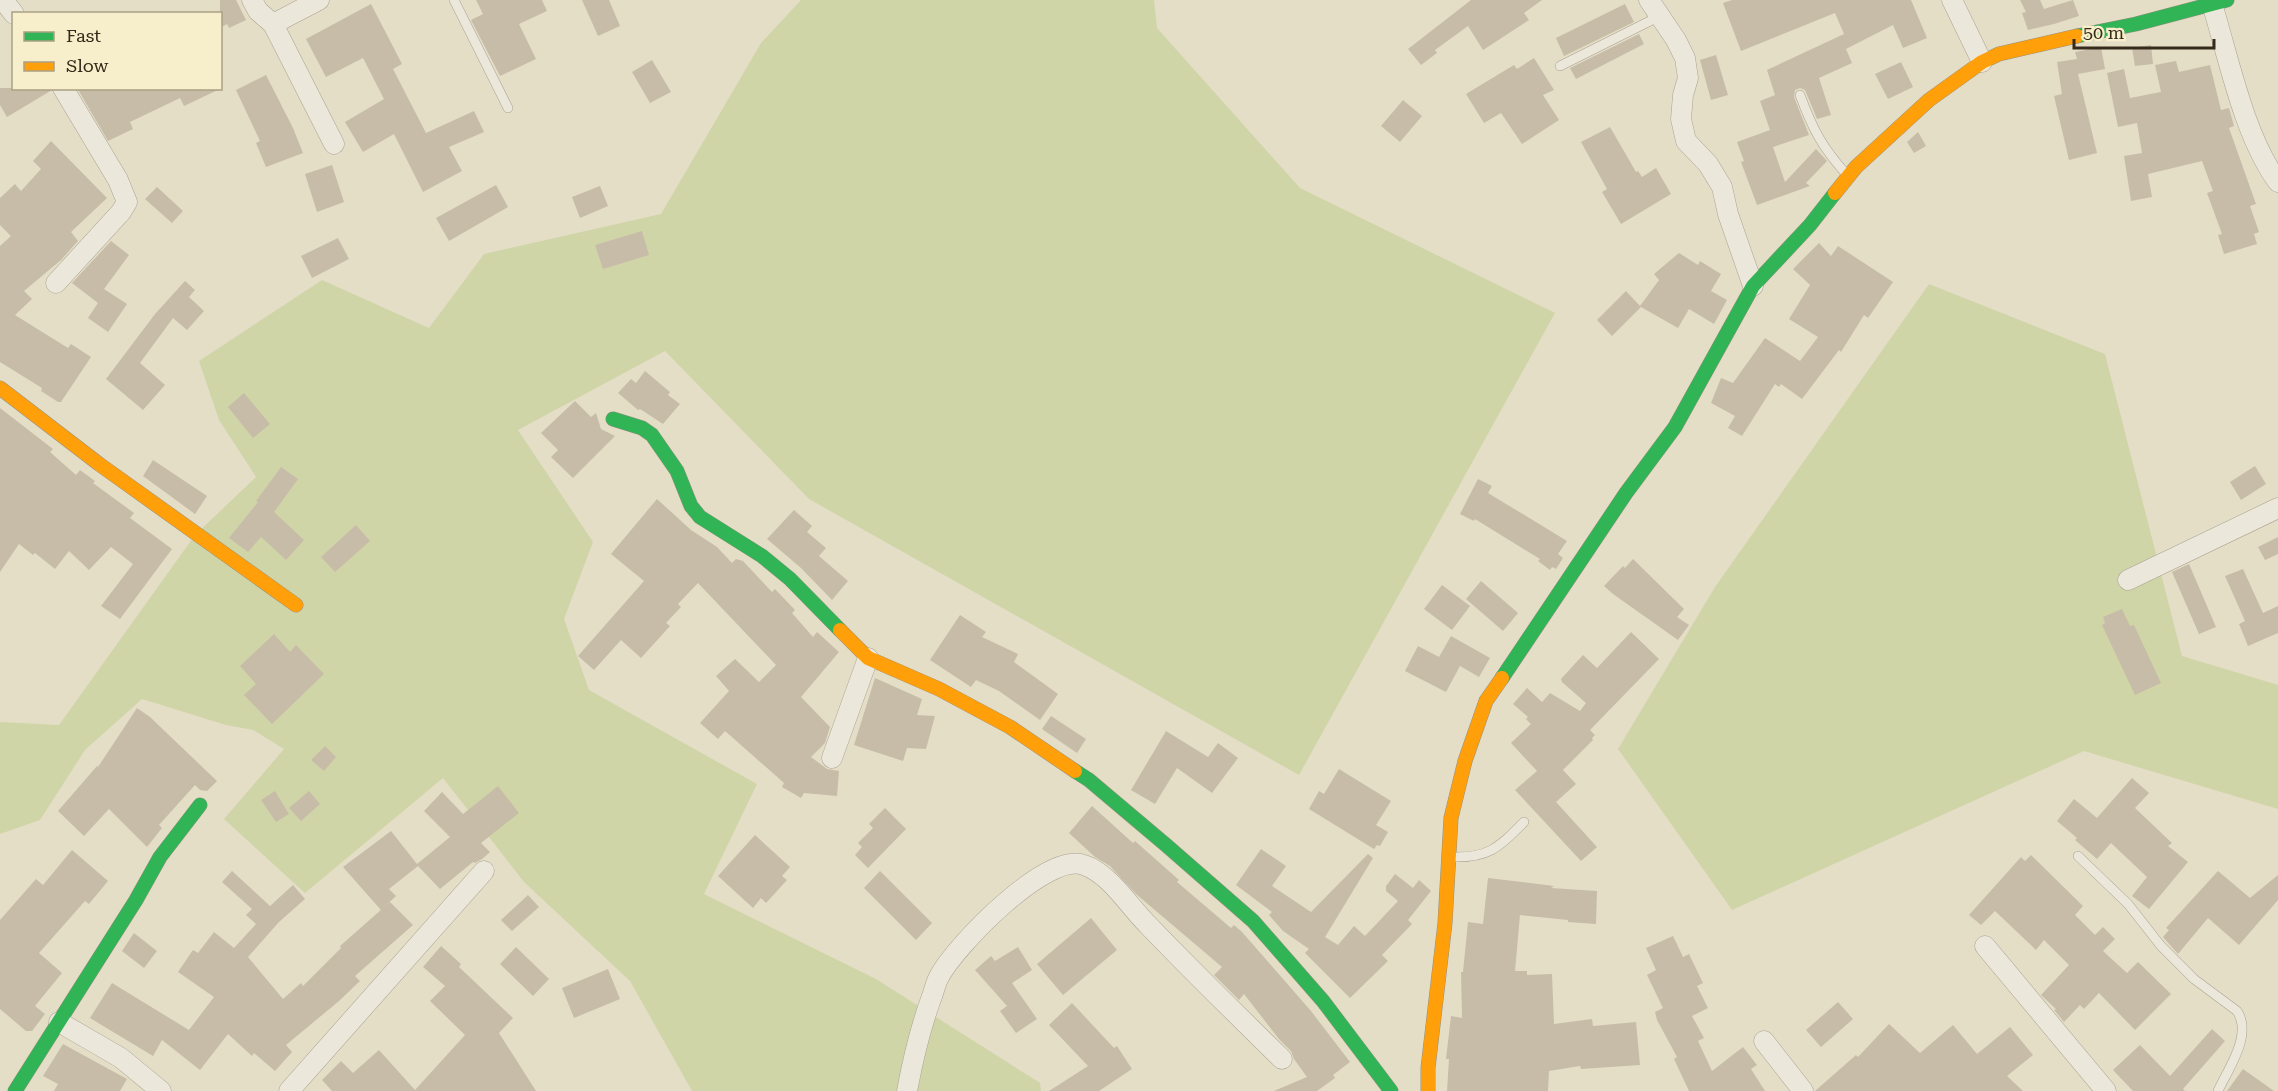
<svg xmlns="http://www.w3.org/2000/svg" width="2278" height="1091" font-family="'Roboto Serif',serif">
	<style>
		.green { fill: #d0d5a8 }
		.building { fill: #c7bca8 }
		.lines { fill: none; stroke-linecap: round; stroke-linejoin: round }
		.lane-casing { stroke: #a8a291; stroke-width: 10 }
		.street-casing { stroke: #a8a291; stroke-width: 21 }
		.fast-casing { stroke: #989181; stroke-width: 15 }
		.slow-casing { stroke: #989181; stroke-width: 15 }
		.lane { stroke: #ebe7da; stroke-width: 9 }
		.street { stroke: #ebe7da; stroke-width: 20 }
		.fast { stroke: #30b455; stroke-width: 14 }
		.slow { stroke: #ff9f0a; stroke-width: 14 }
	</style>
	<rect width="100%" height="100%" fill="#e4dec7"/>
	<!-- green -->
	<path class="green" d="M801 0H1154L1157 28 1300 188 1555 313 1299 775 809 499 665 351 518 430 593 542 564 619 589 690 757 784 704 894 876 979 1040 1083 1041 1091H692L630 981 524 882 443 778 305 893 224 819 284 749 253 730 226 725 142 699 85 750 40 820 0 834V722L59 725 195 535 256 477 219 420 199 361 322 280 429 328 484 254 661 214 761 43Z
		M1929 284 2105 354 2182 656 2278 685V809L2084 751 1732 910 1618 749 1715 587Z"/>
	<!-- building -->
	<path class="building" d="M220 0H236L246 20 229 28 227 24 220 28Z
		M476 0H542L547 11 519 24 536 59 500 76 471 20 483 14Z
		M582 0H609L620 26 598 36Z
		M1471 0H1542L1524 13 1529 20 1483 50 1468 26 1435 50 1437 53 1421 65 1408 49Z
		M1732 0H1911L1927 38 1903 48 1893 25 1846 49 1852 63 1819 78 1831 115 1817 119 1805 90 1800 88 1795 90 1794 97 1809 135 1773 147 1785 182 1816 149 1827 161 1806 183 1810 186 1757 205 1741 162 1744 161 1737 142 1770 130 1760 101 1775 95 1767 70 1844 34 1835 13 1741 51 1723 3Z
		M2020 0H2040L2044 9 2073 0 2079 16 2054 24 2028 30 2022 13 2026 12Z
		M371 4 402 64 393 69 426 133 474 111 484 132 449 147 462 171 423 192 394 134 363 152 345 122 384 99 363 58 326 77 306 39Z
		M1625 4 1634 22 1564 56 1556 38Z
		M1639 34 1644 44 1576 79 1570 68Z
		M2151 45 2153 64 2135 66 2132 48Z
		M2101 47 2105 69 2078 74 2097 153 2069 160 2054 96 2062 94 2057 62 2077 59 2075 52Z
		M1716 55 1728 95 1711 100 1700 60Z
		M1534 58 1554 90 1543 95 1559 120 1522 144 1501 113 1484 123 1466 94 1514 65 1517 69Z
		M652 60 671 92 650 103 632 72Z
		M2176 61 2179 72 2210 65 2221 110 2229 108 2234 126 2229 128 2256 204 2250 206 2259 232 2254 234 2257 244 2224 254 2218 235 2222 234 2207 193 2213 191 2202 161 2148 174 2152 197 2131 201 2124 156 2142 153 2137 123 2118 127 2107 73 2124 69 2130 98 2161 92 2155 65Z
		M1901 62 1913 87 1888 99 1875 74Z
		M266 75 293 128 303 153 266 167 256 143 260 141 236 90Z
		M0 88H51L52 90 7 117 0 105Z
		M77 88H222L184 106 180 98 130 122 133 129 108 141Z
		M1403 100 1422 116 1400 142 1381 126Z
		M1610 127 1636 172 1638 171 1642 177 1656 168 1671 194 1621 224 1602 192 1607 189 1581 142Z
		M1918 132 1926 146 1914 153 1907 142Z
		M51 141 107 198 71 232 78 241 61 260 24 291 32 299 15 315 68 348 71 344 91 357 61 402H58L41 391 42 388 0 362V246L11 236 0 225V198L15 184 21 191 41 169 33 161Z
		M332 165 344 202 317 212 305 174Z
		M496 185 508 207 449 241 436 218Z
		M600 186 608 206 580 218 572 197Z
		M157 187 183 211 172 223 145 199Z
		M642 231 649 255 603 269 595 245Z
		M338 238 349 259 312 278 301 256Z
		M111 241 129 255 104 289 127 304 108 332 88 318 98 303 72 283Z
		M1819 243 1831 256 1838 246 1893 282 1868 318 1864 315 1841 352 1839 350 1802 399 1781 384 1779 387 1775 384 1742 436 1728 428 1735 416 1711 403 1721 378 1733 383 1765 338 1800 361 1818 337 1789 319 1810 285 1793 269Z
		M1679 253 1698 265 1700 261 1721 274 1711 291 1727 300 1714 324 1689 309 1678 328 1641 307 1612 336 1597 320 1626 291 1640 306 1659 280 1654 274Z
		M185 281 195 290 189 297 204 311 187 330 173 318 140 363 165 385 143 410 106 379 155 314Z
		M645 371 670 392 668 395 680 404 663 424 640 409 638 410 618 393 631 379 636 383Z
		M244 393 270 424 253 438 228 407Z
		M575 401 591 417 596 413 601 429 615 436 573 478 551 457 558 450 541 433Z
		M0 408 53 449 50 452 76 475 80 470 95 481 93 483 134 513 130 518 172 549 120 619 101 606 133 564 111 547 89 570 69 551 55 569 35 553 33 555 19 544 0 572Z
		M153 460 207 496 195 514 143 476Z
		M2255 466 2266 484 2241 500 2230 482Z
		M281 467 298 479 274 512 304 540 286 560 261 537 248 552 229 538 258 502 256 501Z
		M1478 479 1492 486 1488 493 1567 541 1558 554 1563 558 1556 569 1552 567 1550 570 1538 561 1540 559 1475 519 1474 521 1460 514Z
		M657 499 691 530 717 547 732 563 736 559 743 561 772 592 775 589 795 610 792 613 813 637 817 632 839 652 801 697 830 727 825 743 811 757 827 769 839 771 837 796 804 793 801 798 782 787 784 783 725 731 718 739 700 723 729 691 716 676 735 659 759 682 776 665 698 583 678 604 681 607 666 623 670 626 641 658 621 640 594 670 578 656 644 581 611 554Z
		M794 510 812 526 807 532 826 548 819 556 848 581 832 600 801 568 767 539Z
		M356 525 370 541 335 572 321 557Z
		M2278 537V554L2265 560 2258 547Z
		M1633 559 1684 609 1677 617 1689 625 1678 640 1613 594 1604 586 1623 566 1625 568Z
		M2189 564 2216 627 2199 634 2172 572Z
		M2243 569 2263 613 2278 606V633L2248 646 2239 624 2245 621 2225 576Z
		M1481 581 1518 613 1503 631 1466 599Z
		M1442 585 1470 606 1452 630 1424 609Z
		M2122 609 2130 626 2134 625 2161 683 2135 695 2102 625 2105 623 2103 617Z
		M960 615 986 632 982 637 1018 654 1014 662 1058 694 1040 720 999 691 976 680 971 687 930 660Z
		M1631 632 1659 659 1590 730 1595 735 1592 738 1593 740 1563 770 1576 784 1556 802 1597 847 1581 861 1515 790 1537 771 1511 743 1531 724 1526 719 1528 717 1513 704 1527 688 1542 702 1550 693 1580 711 1586 703 1562 682 1561 679 1583 655 1597 668Z
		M274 634 290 652 296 645 324 674 272 724 244 695 256 684 240 666Z
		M1451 636 1490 658 1479 677 1460 666 1446 692 1405 671 1418 646 1439 657Z
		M875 678 922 699 917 715 935 716 926 749 907 748 903 761 854 745Z
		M137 708 150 717 217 781 207 791 200 790 195 785 159 825 162 828 147 847 109 809 84 836 58 811 97 766 98 767Z
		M1051 716 1086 739 1077 753 1042 729Z
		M1166 731 1208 757 1218 743 1238 758 1212 793 1177 768 1155 804 1131 790Z
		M325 746 336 757 324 771 311 760Z
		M1339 769 1391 801 1376 825 1388 832 1380 846 1377 845 1374 849 1309 809 1319 791 1324 794Z
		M2132 778 2149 793 2135 808 2172 843 2168 846 2188 862 2149 909 2132 896 2147 877 2111 843 2097 859 2075 840 2077 838 2057 821 2074 799 2097 818Z
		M498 786 519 813 481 843 490 852 482 859 475 863 473 862 440 889 418 866 389 889 396 896 381 910 343 867 391 831 417 864 450 837 424 811 442 792 463 814Z
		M275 791 289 814 276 822 261 800Z
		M309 791 320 804 301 821 289 808Z
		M1092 806 1133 843 1135 841 1179 880 1177 882 1231 928 1234 925 1242 932 1311 1011 1350 1062 1333 1075 1335 1078 1317 1091H1274L1307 1077 1294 1059 1291 1051 1279 1039 1244 994 1239 1000 1214 975 1222 967 1136 894 1110 866 1095 857 1069 833Z
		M885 808 906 829 868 868 855 855 862 847 858 843 873 828 869 824Z
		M755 835 790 867 782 876 787 880 766 903 761 898 753 908 718 876Z
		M1261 849 1286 866 1272 886 1311 912 1368 854 1373 858 1325 937 1338 945 1354 926 1365 936 1398 901 1386 891V886L1395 874 1413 888 1419 880 1431 891 1408 920 1412 924 1382 955 1388 961 1350 998 1305 953 1309 949 1283 931 1269 915 1272 912 1236 885Z
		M72 850 108 881 89 904 85 901 39 953 62 973 35 1006 45 1014 32 1031H26L0 1009V920L36 879 43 885Z
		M2031 855 2083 906 2075 915 2095 935 2103 927 2115 939 2103 951 2127 973 2138 962 2171 994 2135 1030 2099 993 2084 1009 2080 1005 2064 1022 2054 1010 2056 1009 2041 995 2069 965 2044 940 2036 950 1995 911 1981 925 1969 915 2021 857 2025 861Z
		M232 871 270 906 293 885 305 899 279 922 248 957 283 999 301 983 303 986 341 948 340 946 390 902 413 925 355 976 360 981 339 1001 286 1045 292 1052 275 1071 254 1053 252 1056 228 1034 200 1070 162 1040 153 1056 90 1018 112 983 189 1030 214 997 178 972 193 950 198 953 214 932 234 948 256 924 246 915 252 909 222 882Z
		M880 871 932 923 916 940 864 888Z
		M2218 871 2250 898 2278 875V900L2239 945 2208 918 2178 954 2163 937 2169 930 2166 928Z
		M1488 878 1554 886 1551 888 1597 891 1596 924 1568 922V920L1520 915 1515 971H1527V975L1552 974 1554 1024 1592 1019 1593 1026 1636 1022 1640 1065 1581 1069 1580 1066 1549 1071 1548 1091H1447L1449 1059H1446L1451 1016 1462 1018 1461 972H1463L1468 922 1483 924Z
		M528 895 539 907 512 931 501 920Z
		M1091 918 1117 950 1063 995 1037 964Z
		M134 933 157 951 144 968 122 951Z
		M1673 936 1683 957 1689 954 1703 983 1697 986 1708 1008 1692 1016 1704 1038 1698 1041 1712 1071 1743 1047 1757 1065 1751 1069 1765 1091H1689L1674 1059 1677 1057 1657 1020 1655 1012 1663 1008 1647 975 1656 970 1646 948Z
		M441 946 461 964 459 967 513 1018 499 1033 536 1091H332L322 1080 341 1061 353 1073 379 1050 415 1090 465 1035 430 1001 445 986 423 967Z
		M516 947 549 979 533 996 500 964Z
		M1018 947 1032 970 1012 983 1037 1019 1016 1033 1000 1011 1007 1006 975 970 991 956 995 961Z
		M608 969 620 999 574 1018 562 988Z
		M1838 1002 1853 1019 1821 1047 1806 1030Z
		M1072 1003 1114 1048 1117 1046 1132 1069 1099 1091H1049L1088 1066 1049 1025Z
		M1889 1024 1920 1053 1953 1025 1977 1054 2010 1027 2033 1055 2007 1076 2023 1091H1815L1856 1055 1858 1057Z
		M2212 1029 2225 1041 2183 1089 2185 1091H2133L2113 1070 2140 1045 2170 1076Z
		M63 1044 127 1079 120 1091H54L58 1084 43 1076Z
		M2243 1069 2274 1091H2227Z"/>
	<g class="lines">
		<defs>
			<path id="lane" d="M454 0 508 108
				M1560 66 1660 16
				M1800 95C1813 130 1822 147 1847 175
				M2078 856 2128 904 2161 946 2194 979 2237 1011C2253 1035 2228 1069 2218 1091
				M1452 857C1489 858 1498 848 1524 822"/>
			<path id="street" d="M3 0 14 14
				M252 0 258 11 273 24 334 144
				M1649 0 1676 40 1685 58 1688 78 1683 95 1681 119 1686 141 1708 164 1722 187 1728 214 1753 286
				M1952 0 1982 62
				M2212 4C2229 59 2244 136 2278 182
				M273 24 319 0
				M56 283 121 212 127 202 118 180 63 88
				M2128 580 2278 508
				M832 758 868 658
				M1985 946 2106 1091
				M59 1022 121 1058 161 1091
				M1764 1041 1803 1091
				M289 1091 484 871
				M907 1091C913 1059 920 1029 931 999 934 992 935 984 939 977 955 946 1047 851 1084 865 1110 874 1128 905 1147 924 1191 970 1236 1014 1282 1059"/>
			<path id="fast" d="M2077 36 2136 24 2227 0
				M613 419 642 428 652 435 677 471 691 506 700 517 762 556 790 579 840 630
				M1502 678 1626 493 1675 427 1753 286 1810 225 1835 193
				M1075 771 1089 780 1166 845 1253 921 1323 1001 1391 1091
				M15 1091 136 900 160 857 200 805"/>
			<path id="slow" d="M1835 193 1856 167 1929 100 1982 62 1999 54 2077 36
				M0 388 99 464 296 605
				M840 630 868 658 939 689 1010 727 1075 771
				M1428 1091V1068L1445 923 1451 818 1465 761 1486 701 1502 678"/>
		</defs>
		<!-- lane casing -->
		<use href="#lane" class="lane-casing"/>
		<!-- street casing -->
		<use href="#street" class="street-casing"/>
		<!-- fast casing -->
		<use href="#fast" class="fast-casing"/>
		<!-- slow casing -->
		<use href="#slow" class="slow-casing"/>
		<!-- lane -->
		<use href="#lane" class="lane"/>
		<!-- street -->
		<use href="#street" class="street"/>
		<!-- fast -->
		<use href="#fast" class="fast"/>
		<!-- slow -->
		<use href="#slow" class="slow"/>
	</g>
	<!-- legend -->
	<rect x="12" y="12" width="210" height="78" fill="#f7efcb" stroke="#aaa084" stroke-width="1.5"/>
	<rect x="24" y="32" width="30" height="9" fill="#30b455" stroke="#aaa084" stroke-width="1.5"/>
	<text x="66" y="42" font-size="18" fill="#362a1a">Fast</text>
	<rect x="24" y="62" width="30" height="9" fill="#ff9f0a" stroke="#aaa084" stroke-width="1.5"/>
	<text x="66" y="72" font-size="18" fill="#362a1a">Slow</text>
	<!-- scale -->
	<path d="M2074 39v9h140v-9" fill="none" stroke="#362a1a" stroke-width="3"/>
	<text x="2083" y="39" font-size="18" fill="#362a1a" stroke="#f7efcb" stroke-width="4.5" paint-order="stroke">50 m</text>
</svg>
